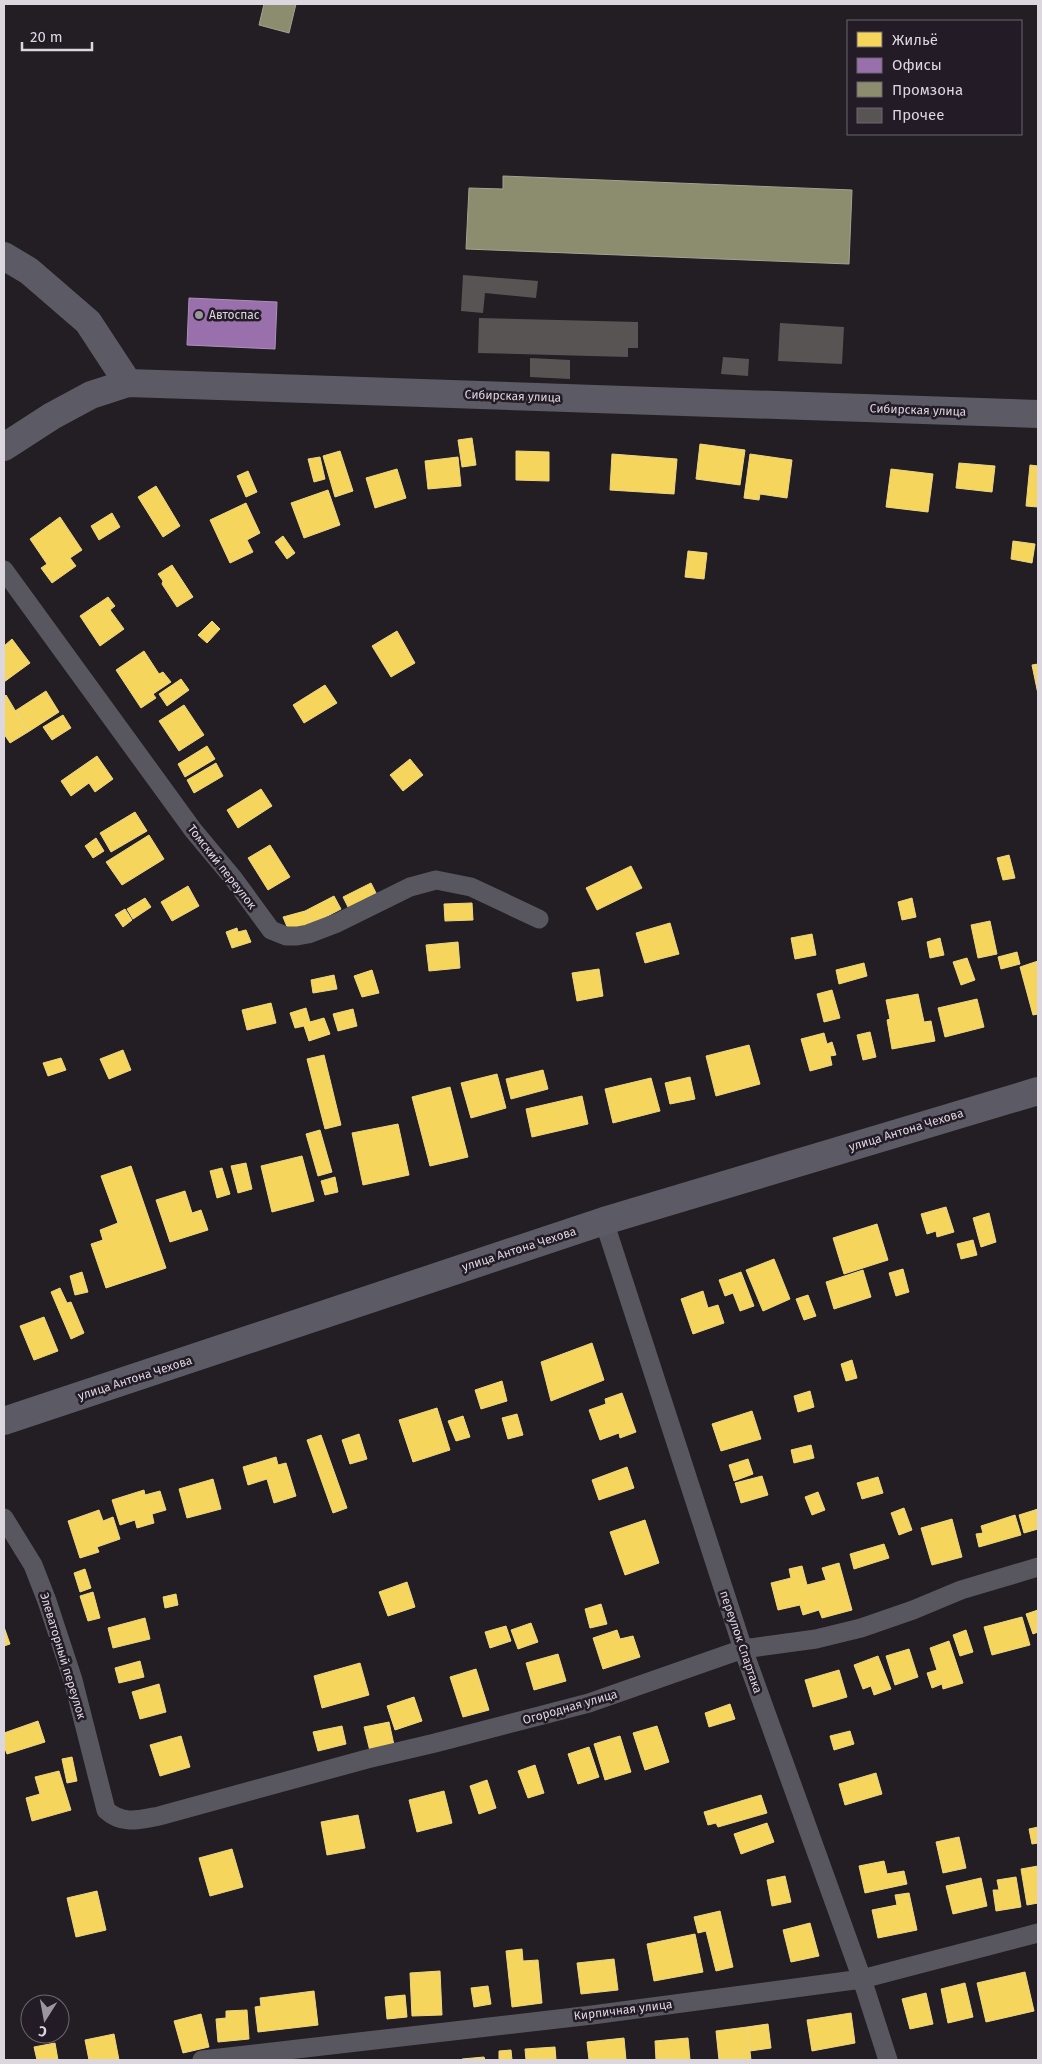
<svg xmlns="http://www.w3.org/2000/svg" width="1042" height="2064" font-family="'Fira Sans',sans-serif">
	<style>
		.homes { fill: #f6d55c; stroke: #eed683 }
		.offices { fill: #9970ab; stroke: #ad8fbb }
		.industry { fill: #8c8c6e; stroke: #a4a290 }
		.building { fill: #585454 }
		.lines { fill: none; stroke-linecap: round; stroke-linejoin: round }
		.street { stroke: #585760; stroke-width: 19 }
		.secondary { stroke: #5c5a64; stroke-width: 28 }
		.poi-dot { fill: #9b969d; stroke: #231b26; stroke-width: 2 }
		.labels { text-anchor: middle; stroke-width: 5; stroke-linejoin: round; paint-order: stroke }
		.poi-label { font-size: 12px; fill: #dcd7df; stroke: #231b26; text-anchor: start }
		.street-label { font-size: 12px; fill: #dcd7df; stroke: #231b26 }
	</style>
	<rect width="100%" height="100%" fill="#221e23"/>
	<!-- homes -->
	<path class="homes" d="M472 438 476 465 462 467 458 440Z
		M700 444 745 450 740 485 696 479Z
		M340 451 353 491 335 497 323 456Z
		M516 451 549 452V481L516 480Z
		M612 454 677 459 674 494 610 490Z
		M750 454 792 460 787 498 760 494 759 500 744 498Z
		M320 457 325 479 314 482 308 459Z
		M458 457 461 486 428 489 425 461Z
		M959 463 995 466 992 492 956 488Z
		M1030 465 1038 466V507L1026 506Z
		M397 469 406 498 375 508 366 478Z
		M891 469 933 474 928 512 886 507Z
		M248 471 257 492 246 497 237 476Z
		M156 486 180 526 163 537 138 497Z
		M328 490 340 525 304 538 291 503Z
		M246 503 260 533 247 540 253 552 230 563 210 520Z
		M112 513 120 527 99 540 91 526Z
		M60 517 82 550 70 558 76 566 52 583 41 568 47 564 30 539Z
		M283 536 295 553 287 559 275 542Z
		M1013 541 1035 544 1032 563 1011 559Z
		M688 551 707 553 704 579 685 577Z
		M172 565 193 597 177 607 162 584 163 581 158 574Z
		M108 597 115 606 110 610 124 629 100 646 80 616Z
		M212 621 220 629 207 643 198 635Z
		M397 631 415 663 391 677 372 646Z
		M12 639 30 663 4 682V646Z
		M144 651 159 674 163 672 171 682 153 694 156 698 141 708 116 670Z
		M1038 664V694L1032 665Z
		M181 679 189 690 167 706 159 694Z
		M325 685 337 703 304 723 293 705Z
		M46 691 59 712 28 732 15 711Z
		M6 695 28 732 10 743 4 734V697Z
		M184 705 204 735 179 751 159 721Z
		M63 715 71 728 52 740 43 727Z
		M207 746 215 759 185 777 178 764Z
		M97 756 113 779 95 792 89 783 71 796 61 781Z
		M410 759 423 775 403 791 390 775Z
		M216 763 223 776 194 793 187 780Z
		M261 789 272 806 238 828 227 810Z
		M135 812 147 831 111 852 100 833Z
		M149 835 164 859 122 885 106 862Z
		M96 838 104 851 93 858 85 846Z
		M270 845 290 877 268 890 248 858Z
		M1009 855 1015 878 1003 880 997 858Z
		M631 866 642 888 597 910 586 888Z
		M371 883 377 895 349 909 343 897Z
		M188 886 199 906 172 921 161 902Z
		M334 896 341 909 312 924 305 911Z
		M145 898 151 907 133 919 127 909Z
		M912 898 916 917 902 920 898 902Z
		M472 903 473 920 445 921 444 904Z
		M125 909 132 920 123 927 115 915Z
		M305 911 312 924 288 929 283 917Z
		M990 921 997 954 978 958 971 925Z
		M670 923 679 954 645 963 636 933Z
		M237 928 238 932 246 930 251 942 232 948 226 932Z
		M812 934 816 955 795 959 791 938Z
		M940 938 944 955 930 958 927 942Z
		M458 942 460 968 429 971 426 945Z
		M1017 952 1020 964 1001 969 998 957Z
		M967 958 975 980 961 985 953 962Z
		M1038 961V1014L1033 1015 1020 967Z
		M864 963 867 976 839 984 836 970Z
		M599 969 603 996 577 1001 572 973Z
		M372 970 379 993 362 997 354 976Z
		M334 975 337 989 313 993 311 980Z
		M832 990 840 1018 824 1022 817 994Z
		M918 994 924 1022 931 1021 935 1041 892 1049 887 1020 890 1019 886 1000Z
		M977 999 984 1027 945 1037 938 1008Z
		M271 1003 276 1023 247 1030 242 1010Z
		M306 1008 310 1022 324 1018 330 1034 309 1041 304 1026 295 1028 290 1013Z
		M353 1009 357 1026 338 1031 333 1014Z
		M870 1032 876 1057 863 1060 857 1035Z
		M824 1033 827 1044 832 1042 836 1055 830 1056 832 1065 810 1071 801 1039Z
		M749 1045 760 1084 716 1096 706 1056Z
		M123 1050 131 1070 109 1079 100 1059Z
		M324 1055 341 1125 325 1129 307 1059Z
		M61 1058 66 1070 48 1076 43 1063Z
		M543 1070 548 1089 511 1099 506 1079Z
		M497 1074 506 1108 471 1118 461 1083Z
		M690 1077 695 1099 670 1104 665 1083Z
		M651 1078 660 1111 613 1123 605 1089Z
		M450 1087 468 1157 430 1166 412 1097Z
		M582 1096 588 1124 532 1137 526 1109Z
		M398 1124 409 1175 363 1185 352 1133Z
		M320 1130 332 1172 318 1176 306 1134Z
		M302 1156 314 1201 272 1212 261 1166Z
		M246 1163 252 1189 238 1193 231 1166Z
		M131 1166 166 1268 106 1288 91 1244 103 1240 100 1230 118 1223 101 1176Z
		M222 1168 230 1194 217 1198 210 1171Z
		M335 1177 338 1192 325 1195 321 1181Z
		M185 1191 192 1213 201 1210 208 1230 170 1242 156 1200Z
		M946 1207 954 1232 937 1237 936 1231 927 1234 921 1214Z
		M989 1213 996 1242 981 1247 973 1218Z
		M877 1224 888 1260 844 1274 833 1238Z
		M973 1240 977 1255 961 1259 957 1244Z
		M774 1259 790 1299 763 1311 746 1270Z
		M903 1269 909 1292 896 1296 889 1273Z
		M863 1270 871 1297 834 1309 826 1282Z
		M82 1272 88 1292 75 1295 70 1276Z
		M741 1272 754 1306 740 1311 733 1293 725 1296 719 1280Z
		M60 1288 67 1303 71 1302 84 1333 71 1339 51 1292Z
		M703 1291 708 1308 718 1305 724 1323 693 1334 681 1299Z
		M808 1295 816 1316 804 1320 796 1299Z
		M44 1317 58 1351 34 1360 20 1326Z
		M592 1343 604 1380 551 1401 541 1362Z
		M852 1360 857 1378 846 1381 841 1364Z
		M502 1381 507 1401 481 1409 475 1390Z
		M810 1391 814 1407 798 1412 794 1396Z
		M622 1393 636 1432 620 1438 619 1433 600 1440 589 1410 606 1404 605 1399Z
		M437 1408 450 1450 413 1462 399 1420Z
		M752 1411 761 1439 721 1451 712 1424Z
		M517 1414 523 1435 508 1439 502 1418Z
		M463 1416 470 1437 456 1441 448 1421Z
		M359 1434 367 1459 350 1464 342 1440Z
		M321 1435 347 1508 333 1513 307 1440Z
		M811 1445 814 1458 794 1463 791 1450Z
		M276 1457 278 1465 286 1463 296 1496 274 1503 267 1479 248 1485 243 1467Z
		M748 1459 753 1474 734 1481 729 1465Z
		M627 1467 634 1488 599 1500 592 1480Z
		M762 1476 768 1495 741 1503 735 1483Z
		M878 1477 883 1493 862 1499 857 1483Z
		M213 1479 221 1509 187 1518 179 1489Z
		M144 1490 145 1495 160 1491 166 1510 152 1514 154 1523 137 1528 135 1520 120 1525 112 1500Z
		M818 1492 825 1510 812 1515 805 1497Z
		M904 1508 912 1530 899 1535 891 1513Z
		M1038 1509V1529L1024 1533 1019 1515Z
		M99 1510 103 1521 113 1517 120 1539 97 1547 99 1552 80 1558 68 1521Z
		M1015 1515 1021 1535 979 1547 976 1534 983 1533 981 1526Z
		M952 1519 962 1557 932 1565 921 1528Z
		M645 1520 659 1563 625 1575 610 1532Z
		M884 1544 889 1558 854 1569 850 1554Z
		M839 1563 852 1610 822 1618 819 1610 803 1615 800 1605 778 1610 771 1583 791 1578 789 1569 802 1566 807 1585 826 1580 822 1568Z
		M85 1569 91 1588 80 1592 74 1573Z
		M407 1582 415 1607 388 1616 379 1592Z
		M93 1592 100 1618 88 1621 80 1596Z
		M176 1594 178 1605 165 1608 163 1597Z
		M601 1604 607 1624 590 1628 585 1609Z
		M1038 1610V1632L1033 1634 1026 1614Z
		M1022 1617 1030 1645 992 1655 984 1627Z
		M145 1618 150 1639 113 1648 108 1628Z
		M531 1623 538 1642 518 1649 511 1630Z
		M506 1626 511 1641 490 1648 485 1632Z
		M4 1627 10 1644 4 1646Z
		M617 1630 620 1639 633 1636 640 1657 603 1669 593 1638Z
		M966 1630 973 1652 960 1656 953 1635Z
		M949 1641 963 1683 943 1689 942 1684 932 1688 927 1673 937 1670 930 1648Z
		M909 1649 918 1677 895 1685 886 1656Z
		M558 1654 566 1681 534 1690 526 1663Z
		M878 1656 891 1689 874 1695 871 1686 863 1689 854 1665Z
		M140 1661 144 1677 119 1683 115 1668Z
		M360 1663 369 1695 322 1708 314 1676Z
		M476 1669 489 1710 463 1717 450 1677Z
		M839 1670 847 1697 813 1707 805 1680Z
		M159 1684 166 1712 140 1719 132 1692Z
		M414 1697 422 1721 395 1730 387 1706Z
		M730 1704 735 1719 709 1727 705 1713Z
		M38 1721 45 1742 7 1754 4 1746V1733Z
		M389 1722 394 1745 370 1751 364 1727Z
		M342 1726 346 1744 318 1751 313 1732Z
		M657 1726 669 1762 645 1770 633 1733Z
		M850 1731 854 1744 834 1750 830 1736Z
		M181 1736 190 1767 160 1776 150 1745Z
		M620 1736 631 1772 605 1780 594 1744Z
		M589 1747 599 1777 578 1784 568 1754Z
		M72 1757 77 1781 67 1783 62 1759Z
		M535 1765 544 1793 528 1798 518 1771Z
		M59 1771 71 1810 32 1821 26 1798 40 1794 35 1777Z
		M876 1773 882 1794 845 1805 839 1784Z
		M487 1780 496 1808 479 1814 470 1786Z
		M444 1791 452 1823 417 1832 409 1800Z
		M761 1795 767 1813 718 1827 716 1823 708 1825 704 1812Z
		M358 1815 365 1848 327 1855 321 1822Z
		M767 1823 774 1842 741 1854 734 1834Z
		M1038 1827V1843L1032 1844 1029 1829Z
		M959 1837 966 1868 943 1873 936 1842Z
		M232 1849 243 1887 210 1896 199 1858Z
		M884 1861 887 1874 904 1871 907 1884 865 1893 859 1866Z
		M1038 1866V1903L1027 1905 1021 1869Z
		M785 1876 791 1902 772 1906 767 1880Z
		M1016 1877 1021 1907 996 1911 993 1890H999L997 1880Z
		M981 1878 987 1906 953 1914 946 1886Z
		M97 1891 106 1930 76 1937 67 1898Z
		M909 1893 917 1930 878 1938 872 1910 897 1905 895 1895Z
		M720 1911 733 1967 716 1971 706 1931 698 1933 694 1917Z
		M810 1923 819 1956 791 1962 783 1930Z
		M695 1934 703 1972 654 1981 647 1944Z
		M522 1949 523 1961 538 1960 542 2003 512 2007 506 1951Z
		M614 1959 618 1990 581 1994 577 1963Z
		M440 1971 442 2015 412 2016 410 1973Z
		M1025 1972 1034 2011 986 2022 977 1983Z
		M965 1983 973 2017 948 2023 941 1989Z
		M488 1986 491 2004 474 2007 471 1988Z
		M314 1991 318 2025 258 2032 255 2007 261 2006 260 1998Z
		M926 1993 933 2024 910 2029 902 1999Z
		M405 1995 407 2017 387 2019 385 1997Z
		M247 2010 249 2039 218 2042 216 2019 226 2018V2011Z
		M851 2013 855 2043 812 2051 807 2020Z
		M201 2014 209 2047 183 2053 174 2021Z
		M768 2024 771 2048 750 2051 747 2027Z
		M747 2027 751 2060H719L716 2031Z
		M114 2034 119 2060H89L85 2040Z
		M624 2038 626 2060H589L587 2042Z
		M688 2038 690 2060H656L655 2041Z
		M55 2043 58 2060H37L34 2047Z
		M555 2047 556 2060H526L525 2049Z
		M511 2050 512 2060H499V2051Z
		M484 2057 485 2060H462V2059Z"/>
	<!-- offices -->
	<path class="offices" d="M189 298 277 302 275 349 187 345Z"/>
	<!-- industry -->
	<path class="industry" d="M264 4H296L289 33 259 25Z
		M503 176 852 190 849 264 466 249 469 188 503 189Z"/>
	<!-- building -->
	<path class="building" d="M463 275 538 281 536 298 485 293 483 313 461 311Z
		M479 318 638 322V348H628V357L478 353Z
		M780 323 844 327 842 364 778 361Z
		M723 357 749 359 748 376 721 374Z
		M530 358 570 360V379L530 377Z"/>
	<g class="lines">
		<!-- street -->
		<path class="street" d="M4 570 193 830 233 878 271 930 286 936H297L308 934 337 923 410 887 436 880 471 887 539 919
			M604 1221 743 1649 862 1979 888 2060
			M4 1518 33 1565 47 1601 73 1680 106 1810C122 1825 139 1820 159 1816L367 1759 435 1743 589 1703 743 1649 816 1639 861 1628 913 1610 961 1590 1038 1567
			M202 2060 592 2015 862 1979 1038 1933"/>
		<!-- secondary -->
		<path class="secondary" d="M4 256 29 271 88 322 128 383
			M4 447 52 416 91 395 128 383 1038 414
			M4 1421 604 1221 1038 1091"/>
	</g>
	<!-- markers -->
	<circle class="poi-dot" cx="199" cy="315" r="5"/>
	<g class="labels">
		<!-- poi labels -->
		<g class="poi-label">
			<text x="209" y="319">Автоспас</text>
		</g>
		<!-- street labels -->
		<g class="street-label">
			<text transform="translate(513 396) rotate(2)" y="4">Сибирская улица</text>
			<text transform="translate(918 410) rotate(2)" y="4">Сибирская улица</text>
			<text transform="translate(222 867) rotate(52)" y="4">Томский переулок</text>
			<text transform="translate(906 1130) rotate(-17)" y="4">улица Антона Чехова</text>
			<text transform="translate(519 1249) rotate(-18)" y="4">улица Антона Чехова</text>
			<text transform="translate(135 1378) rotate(-18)" y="4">улица Антона Чехова</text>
			<text transform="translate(741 1642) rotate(71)" y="4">переулок Спартака</text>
			<text transform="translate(63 1656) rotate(73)" y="4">Элеваторный переулок</text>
			<text transform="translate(570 1707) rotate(-16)" y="4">Огородная улица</text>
			<text transform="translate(623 2010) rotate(-7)" y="4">Кирпичная улица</text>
		</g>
	</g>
	<!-- border -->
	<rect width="1042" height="2064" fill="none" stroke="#dcd7df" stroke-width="10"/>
	<!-- legend -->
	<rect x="847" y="20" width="175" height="115" fill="#231b26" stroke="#6d6670"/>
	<rect x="857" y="32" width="25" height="15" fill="#f6d55c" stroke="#6d6670"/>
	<text x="892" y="45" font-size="15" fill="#dcd7df">Жильё</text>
	<rect x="857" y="58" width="25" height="15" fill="#9970ab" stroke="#6d6670"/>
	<text x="892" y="70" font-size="15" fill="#dcd7df">Офисы</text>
	<rect x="857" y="82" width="25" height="15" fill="#8c8c6e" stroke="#6d6670"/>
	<text x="892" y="95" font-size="15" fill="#dcd7df">Промзона</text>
	<rect x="857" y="108" width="25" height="15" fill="#585454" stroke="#6d6670"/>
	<text x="892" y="120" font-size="15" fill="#dcd7df">Прочее</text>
	<!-- north arrow -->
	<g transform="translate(45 2019) rotate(191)"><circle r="24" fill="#231b26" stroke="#6d6670"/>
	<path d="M0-4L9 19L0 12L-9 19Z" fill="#9b969d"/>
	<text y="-8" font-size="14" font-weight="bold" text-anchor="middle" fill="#dcd7df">С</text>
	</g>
	<!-- scale -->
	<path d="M22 42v8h70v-8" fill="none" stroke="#dcd7df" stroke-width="2.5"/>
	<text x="30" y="42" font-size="15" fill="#dcd7df" stroke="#231b26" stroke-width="4" paint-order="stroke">20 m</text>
</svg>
